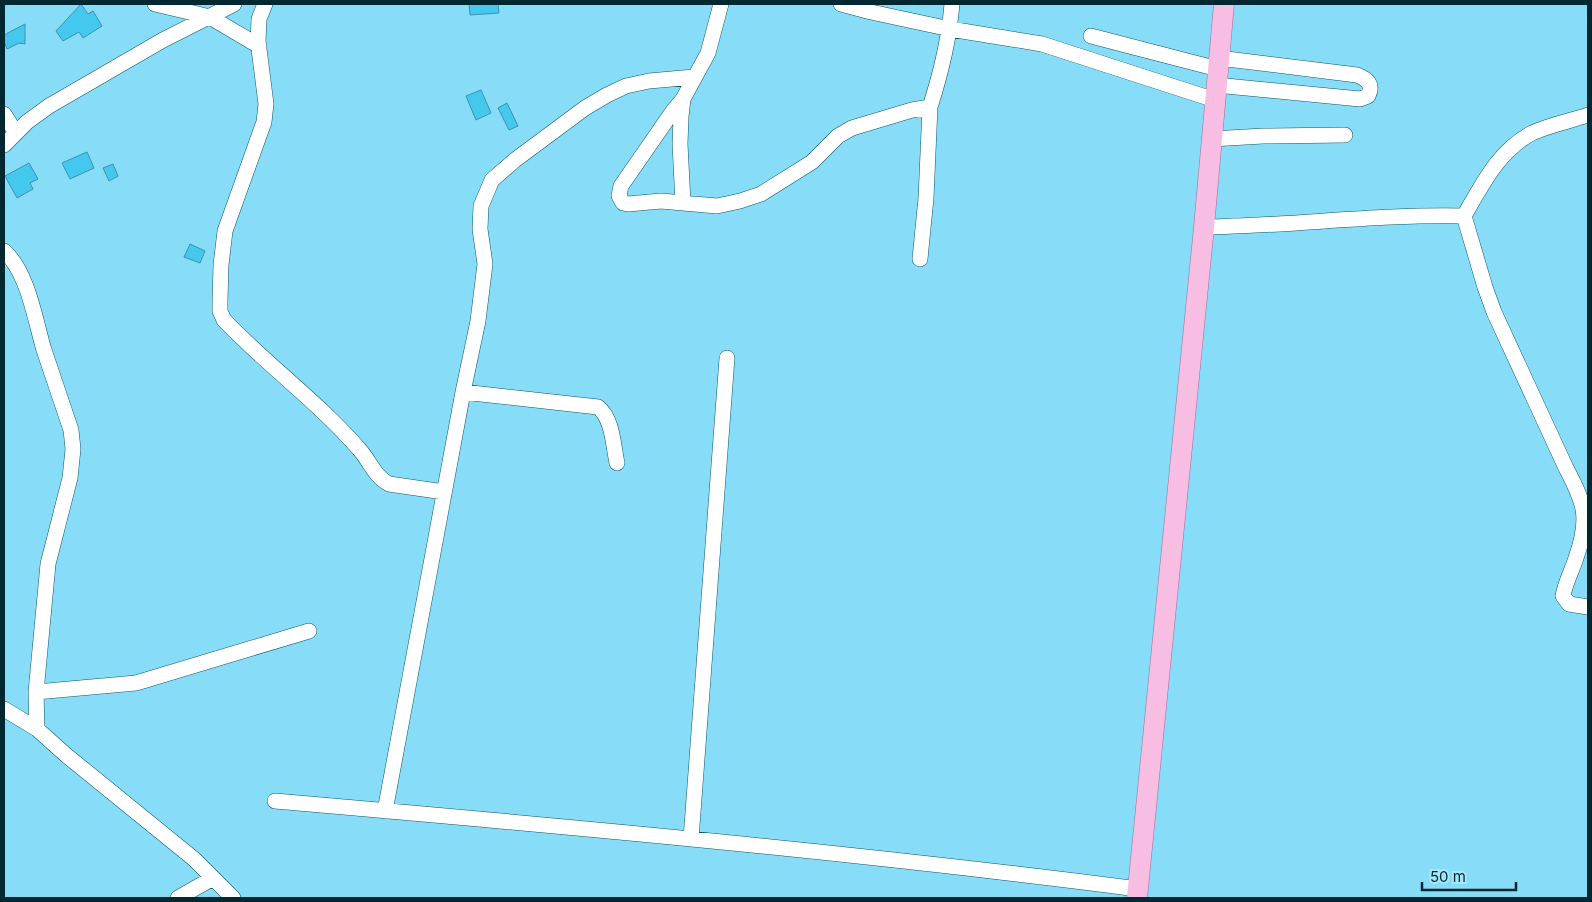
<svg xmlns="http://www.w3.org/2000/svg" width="1592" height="902" font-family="Inter,sans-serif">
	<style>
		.building { fill: #45c8ee; stroke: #3c93ad }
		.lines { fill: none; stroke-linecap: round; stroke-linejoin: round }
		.minor-casing { stroke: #0c5669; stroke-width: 16 }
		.major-casing { stroke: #9e6c99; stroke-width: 21 }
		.minor { stroke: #fff; stroke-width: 15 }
		.major { stroke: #f7bde3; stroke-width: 20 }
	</style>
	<rect width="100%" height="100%" fill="#87dcf8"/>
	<!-- building -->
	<path class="building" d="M81 4 88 14 93 11 102 26 83 38 79 32 63 41 56 31Z
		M469 4H498L499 13 470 15Z
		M25 24V44L19 43 7 49 4 41V35Z
		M481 90 491 113 476 120 466 96Z
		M507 103 518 126 509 130 498 108Z
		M87 152 94 168 70 179 62 163Z
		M29 163 38 179 30 183 33 189 17 198 5 176Z
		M113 164 118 176 109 181 103 168Z
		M190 244 205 251 200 263 184 257Z"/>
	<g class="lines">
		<defs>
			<path id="minor" d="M155 4 210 17 259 46
				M265 4 259 19 258 41 266 104 264 122 225 231 221 265 220 301V311L224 320C267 365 318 402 359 449 370 461 374 476 389 484L444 492
				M841 4 871 12 950 29 1042 44 1215 100
				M1091 36 1218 69
				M1216 85 1360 99 1368 96C1374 84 1367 79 1357 75L1219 58
				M683 99 673 111 621 186 619 196 623 203 628 204 661 201 717 206 740 201 761 194 812 162 838 136 852 128 912 110 930 107C941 73 949 40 952 4
				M4 114 16 133
				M1588 115C1570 121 1549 125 1532 133 1499 150 1482 185 1464 216L1485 287 1494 312 1566 468C1585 504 1590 518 1576 558 1572 571 1565 583 1563 596L1569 604 1588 607
				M1211 139 1263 136 1345 135
				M4 145 27 122 49 106 163 40 234 4
				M683 203 680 144 681 117 683 99 708 53 721 4
				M1204 227C1291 226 1377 214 1464 216
				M4 251C28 272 35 320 44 350 53 377 62 403 71 430L73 449 70 478 48 564 36 692 37 729
				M920 259 926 198 930 107
				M463 392 598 407C613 419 613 445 617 463
				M36 692 136 683 309 631
				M4 709 37 729 66 755 194 859 233 898
				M275 801C563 826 851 852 1138 889
				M385 811 463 392 478 321 485 264 480 229 481 206 492 180 515 160 585 108 607 95 626 86 649 81 694 77
				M691 839 727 358
				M178 898 213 878"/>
			<path id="major" d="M1137 898 1204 227 1224 4"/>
		</defs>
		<!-- minor casing -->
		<use href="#minor" class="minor-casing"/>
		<!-- major casing -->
		<use href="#major" class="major-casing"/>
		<!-- minor -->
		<use href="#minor" class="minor"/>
		<!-- major -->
		<use href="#major" class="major"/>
	</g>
	<!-- border -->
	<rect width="1592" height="902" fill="none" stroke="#012731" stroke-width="10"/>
	<!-- scale -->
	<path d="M1422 882v8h94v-8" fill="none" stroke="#012731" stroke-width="2.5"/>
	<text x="1430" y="882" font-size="15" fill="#012731" stroke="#a5e7fd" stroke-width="4" paint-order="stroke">50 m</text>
</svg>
